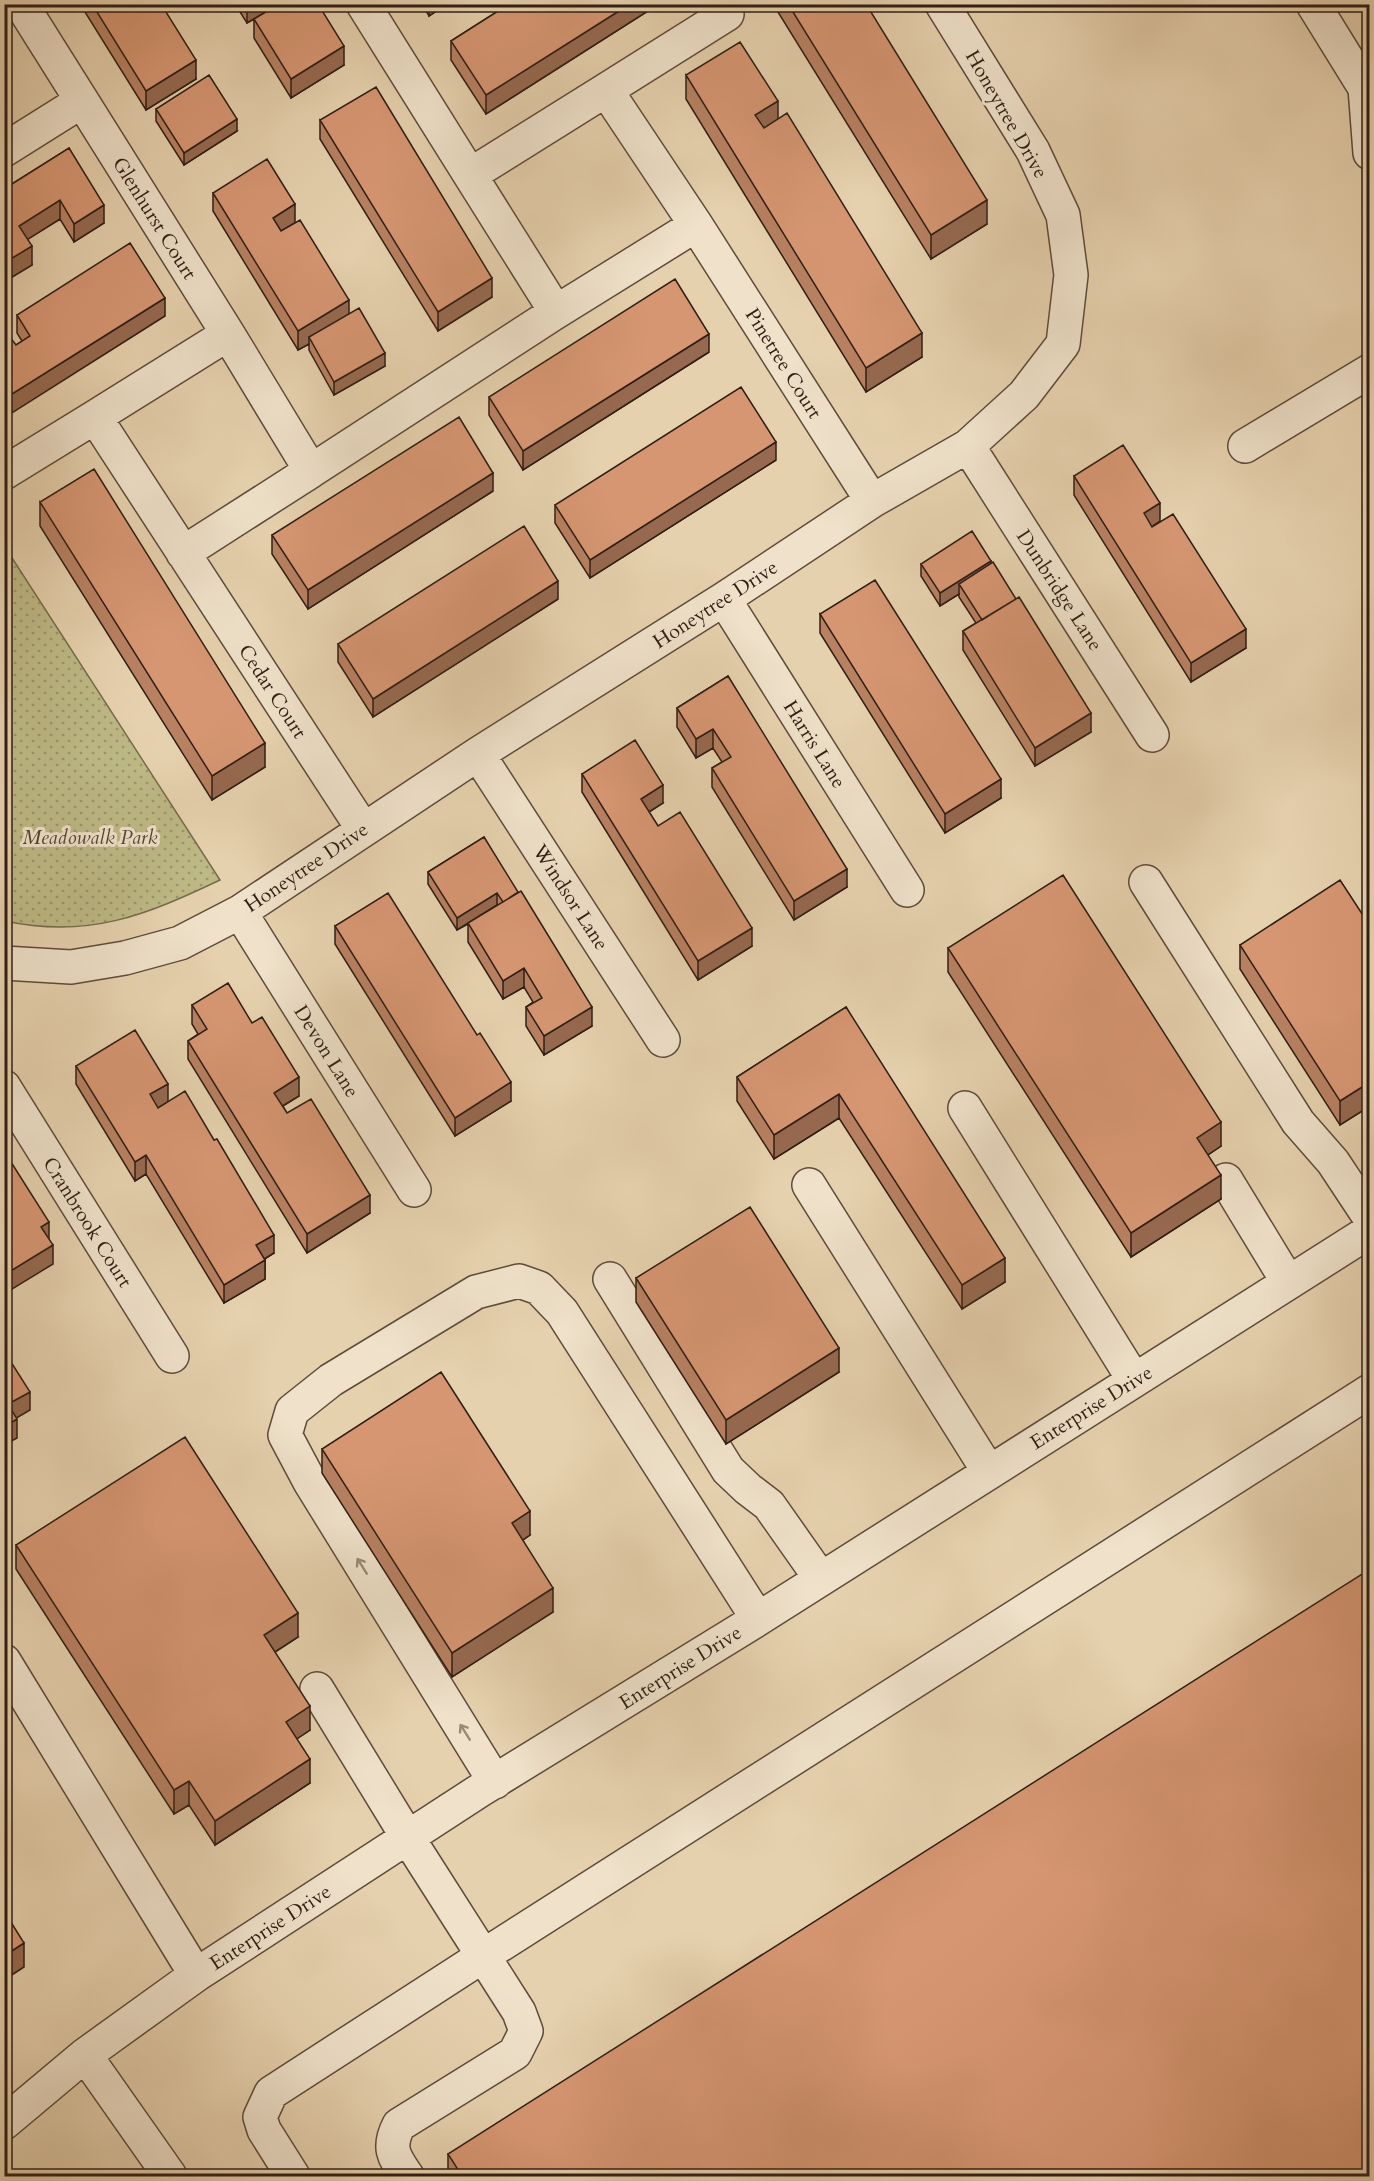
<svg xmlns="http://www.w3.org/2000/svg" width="1374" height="2181" font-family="Cardo,serif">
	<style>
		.park { fill: url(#park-dots); stroke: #766c4c; stroke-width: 1.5 }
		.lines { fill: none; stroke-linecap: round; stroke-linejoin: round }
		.minor-casing { stroke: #5e4b3a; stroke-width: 36 }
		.minor { stroke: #efe1ca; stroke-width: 33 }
		.wall { fill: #b88162; stroke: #301e14; stroke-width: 1.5 }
		.shaded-wall { fill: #966950; stroke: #301e14; stroke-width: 1.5 }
		.building { fill: #d69672; stroke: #301e14; stroke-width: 1.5 }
		.oneway { stroke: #998978 }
		.labels { text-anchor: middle; stroke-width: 6; stroke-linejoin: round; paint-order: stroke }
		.street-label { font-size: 20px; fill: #301e14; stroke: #efe1ca }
		.park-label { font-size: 20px; font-style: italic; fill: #534530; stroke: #efe1ca }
	</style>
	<defs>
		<pattern id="park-dots" width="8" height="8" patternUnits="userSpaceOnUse" patternTransform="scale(1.5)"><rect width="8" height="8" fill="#bdb985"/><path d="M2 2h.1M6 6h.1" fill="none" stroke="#9a966c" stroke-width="1.8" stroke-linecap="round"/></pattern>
	</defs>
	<rect width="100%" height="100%" fill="#e6d1ae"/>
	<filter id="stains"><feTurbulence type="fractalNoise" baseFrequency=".00333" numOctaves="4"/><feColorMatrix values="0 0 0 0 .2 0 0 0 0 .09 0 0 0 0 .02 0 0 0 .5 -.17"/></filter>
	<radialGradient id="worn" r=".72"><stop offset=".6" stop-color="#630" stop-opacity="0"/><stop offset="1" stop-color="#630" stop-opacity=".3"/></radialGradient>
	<!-- park -->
	<path class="park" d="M4 547H5L220 880C146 915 89 939 5 921Z"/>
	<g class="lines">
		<defs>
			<path id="minor" d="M363 4 470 175
				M1313 4 1365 88 1370 153
				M606 90 727 14
				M82 101 228 334
				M4 150 82 101 21 4
				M696 225 556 312 470 175 606 90 696 225 872 501
				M968 446 1152 735
				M1245 446 1370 371
				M311 471 556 312
				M4 473 95 417
				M183 553 311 471 228 334 95 417 363 829
				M724 599 907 890
				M478 754 663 1040
				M1146 882 1298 1122 1333 1162 1370 1218
				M240 912 414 1190
				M4 963 71 967 125 958 180 943 240 912 478 754 724 599 872 501 968 446 1024 395 1063 344 1071 275 1063 215 1033 151 942 4
				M4 1087 172 1356
				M965 1108 1134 1380
				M1226 1180 1288 1282
				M809 1185 989 1472
				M610 1279 728 1470 748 1489 769 1505 821 1579
				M4 1661 196 1975
				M317 1689 408 1838 519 2012 526 2031 515 2053 399 2125C387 2148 394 2157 407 2176
				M495 1782 310 1482 285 1435 292 1411 331 1380 476 1292 519 1281 539 1288 562 1312 758 1619
				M85 2055 170 2176
				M4 2123 85 2055 196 1975 482 1789 758 1619 1370 1231
				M293 2176 264 2130 260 2117 271 2093 483 1956 1370 1391"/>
		</defs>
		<!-- minor casing -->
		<use href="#minor" class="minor-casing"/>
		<!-- minor -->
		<use href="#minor" class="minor"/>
	</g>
	<!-- wall -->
	<path class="wall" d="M80 4H161L196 79 146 110Z
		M235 4H318L344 65 291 98 254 38V19L258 17 247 23Z
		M422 4H447L429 16Z
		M509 4H659L486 114 451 60V41Z
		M773 4H866L987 224 931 259Z
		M686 75 922 357 866 392 686 99Z
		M156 109 237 131 184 165 156 121Z
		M320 120 492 297 438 331 320 139Z
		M69 148 104 223 74 242 60 219 27 239 32 265 4 282V189Z
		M213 193 295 223 349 314 385 366 334 395 309 350V344L298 350 213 211Z
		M17 315 165 316 16 345 22 341 17 333Z
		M709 352 523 470 489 415V397Z
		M776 460 590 578 555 523V505Z
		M1074 476 1160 521 1246 648 1191 682 1074 495Z
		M493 491 308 609 272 554V535Z
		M40 502 265 767 212 800 40 526Z
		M921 564H991L1091 732 1035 766 963 650V631L976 623 959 597V594L940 606 921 576Z
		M558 599 373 717 338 662V644Z
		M820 614 1001 798 945 833 820 633Z
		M728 676 847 887 794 920 712 787V768L722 762 713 748 696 758 677 727V708Z
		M582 774 663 803 649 812 658 826 752 946 698 980 582 792Z
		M484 837 592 1026 544 1055 526 1026V1007L533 1002 524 987 503 999 468 942V924L457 930 428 884V872Z
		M335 926 511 1101 455 1136 335 944Z
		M1370 926V1106L1340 1125 1240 969V945Z
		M948 948 1221 1146 1208 1155 1221 1199 1131 1257 948 972Z
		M192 1005 252 1023 299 1096 283 1106 287 1113 370 1213 307 1253 188 1059V1041L198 1034 192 1024Z
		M846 1007 1005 1282 962 1309 839 1118 774 1159 737 1101V1077Z
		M76 1066 168 1102 274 1253 265 1259V1279L224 1303 146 1174 135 1181 76 1084Z
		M636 1278 839 1372 726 1444 636 1302Z
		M322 1449 530 1535 523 1540 553 1612 452 1677 322 1473Z
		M16 1545 298 1637 275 1652 310 1730 296 1739 310 1783 215 1845 189 1805 174 1814 16 1569Z
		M448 2154 1370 2176H451L448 2173Z"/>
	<!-- shaded-wall -->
	<path class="shaded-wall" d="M267 4V11L247 23V5Z
		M429 4H447L429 16Z
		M630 4H659L486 114V95Z
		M344 46V65L291 98V79Z
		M196 60V79L146 110V91Z
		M778 101V125L755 139V115Z
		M237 119V131L184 165V153Z
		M60 200V219L19 245V226Z
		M987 200V224L931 259V235Z
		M295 204V223L273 236V218Z
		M104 205V223L74 242V224Z
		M32 246V265L4 282V263Z
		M492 278V297L438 331V312Z
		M165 298V316L4 418V399Z
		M349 300V319L309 337V344L298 350V331Z
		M922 333V357L866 392V368Z
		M709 334V352L523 470V451Z
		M385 353V366L334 395V382Z
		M776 442V460L590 578V560Z
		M493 473V491L308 609V590Z
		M1160 503V521L1144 532V513Z
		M991 561V574L959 584V594L940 606V593Z
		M558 581V599L373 717V699Z
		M1246 629V648L1191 682V663Z
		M1091 713V732L1035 766V748Z
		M713 729V748L696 758V739Z
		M265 743V767L212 800V776Z
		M1001 779V798L945 833V814Z
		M663 785V803L641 817V799Z
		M847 869V887L794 920V901Z
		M497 893V905L457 930V918Z
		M752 928V946L698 980V961Z
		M524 968V987L503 999V981Z
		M592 1007V1026L544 1055V1036Z
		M299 1077V1096L274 1111V1093Z
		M511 1082V1101L455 1136V1118Z
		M1370 1082V1106L1340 1125V1101Z
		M168 1084V1102L150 1113V1094Z
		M839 1094V1118L774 1159V1135Z
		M1221 1122V1146L1197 1162V1138Z
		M146 1155V1174L135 1181V1162Z
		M1221 1175V1199L1131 1257V1233Z
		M370 1195V1213L307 1253V1234Z
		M49 1222V1241L41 1227Z
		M274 1235V1253L256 1264V1245Z
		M53 1245V1264L4 1294V1275Z
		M1005 1258V1282L962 1309V1285Z
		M265 1260V1279L224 1303V1285Z
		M839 1348V1372L726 1444V1420Z
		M30 1392V1410L8 1423V1404Z
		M17 1419V1438L4 1445V1427Z
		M530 1511V1535L512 1547V1523Z
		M553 1588V1612L452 1677V1653Z
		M298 1613V1637L264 1659V1635Z
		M310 1706V1730L286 1746V1722Z
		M310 1759V1783L215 1845V1821Z
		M189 1781V1805L174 1814V1790Z
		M24 1943V1967L4 1980V1956Z"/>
	<!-- building -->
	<path class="building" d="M92 4H161L196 60 146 91Z
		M275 4H318L344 46 291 79 254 19 276 6Z
		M509 4H630L486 95 451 41Z
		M788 4H866L987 200 931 235Z
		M740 42 778 101 755 115 764 128 787 113 922 333 866 368 686 75Z
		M209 75 237 119 184 153 156 109Z
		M376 87 492 278 438 312 320 120Z
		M69 148 104 205 74 224 60 200 19 226 32 246 4 263V189Z
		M267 159 295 204 273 218 281 231 300 220 349 300 298 331 213 193Z
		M130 243 165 298 4 399V329L16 345 30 336 17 315Z
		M675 279 709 334 523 451 489 397Z
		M359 308 385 353 334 382 309 337Z
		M741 387 776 442 590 560 555 505Z
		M459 417 493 473 308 590 272 535Z
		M1123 445 1160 503 1144 513 1152 527 1173 514 1246 629 1191 663 1074 476Z
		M94 469 265 743 212 776 40 502Z
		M524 526 558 581 373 699 338 644Z
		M972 531 991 561 940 593 921 564Z
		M993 562 1016 599 982 620 959 584Z
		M875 580 1001 779 945 814 820 614Z
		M1019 597 1091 713 1035 748 963 631Z
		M728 676 847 869 794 901 712 768 731 757 713 729 696 739 677 708Z
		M635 740 663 785 641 799 658 826 680 812 752 928 698 961 582 774Z
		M484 837 518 892 503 902 497 893 457 918 428 872Z
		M1063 875 1221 1122 1197 1138 1221 1175 1131 1233 948 948Z
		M1340 880 1370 926V1082L1340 1101 1240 945Z
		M521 891 592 1007 544 1036 526 1007 542 998 524 968 503 981 468 923Z
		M388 893 477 1035 480 1033 511 1082 455 1118 335 926Z
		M228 983 252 1023 262 1017 299 1077 274 1093 287 1113 311 1099 370 1195 307 1234 188 1041 207 1029 192 1005Z
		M846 1007 1005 1258 962 1285 839 1094 774 1135 737 1077Z
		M135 1030 168 1084 150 1094 158 1108 185 1091 214 1140 217 1139 274 1235 256 1245 265 1260 224 1285 146 1155 135 1162 76 1066Z
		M4 1151 49 1222 41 1227 53 1245 4 1275Z
		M750 1207 839 1348 726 1420 636 1278Z
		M4 1351 30 1392 8 1404 17 1419 4 1427Z
		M441 1372 530 1511 512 1523 553 1588 452 1653 322 1449Z
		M185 1437 298 1613 264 1635 310 1706 286 1722 310 1759 215 1821 189 1781 174 1790 16 1545Z
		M1370 1569V2176H462L448 2154Z
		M4 1911 24 1943 4 1956Z"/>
	<!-- one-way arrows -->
	<defs><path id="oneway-shaft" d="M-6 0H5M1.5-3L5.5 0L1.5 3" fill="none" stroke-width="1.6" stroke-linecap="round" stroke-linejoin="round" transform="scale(1.5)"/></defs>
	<g class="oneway">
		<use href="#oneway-shaft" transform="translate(362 1566) rotate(-122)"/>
		<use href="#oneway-shaft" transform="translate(465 1732) rotate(-122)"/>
	</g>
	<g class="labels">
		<!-- street labels -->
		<g class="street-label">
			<text transform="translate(1007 114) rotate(60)" y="7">Honeytree Drive</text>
			<text transform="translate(155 218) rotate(58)" y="7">Glenhurst Court</text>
			<text transform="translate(784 363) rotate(58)" y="7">Pinetree Court</text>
			<text transform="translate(1060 590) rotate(57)" y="7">Dunbridge Lane</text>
			<text transform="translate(715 604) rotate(-33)" y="7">Honeytree Drive</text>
			<text transform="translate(273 691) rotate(57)" y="7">Cedar Court</text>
			<text transform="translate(815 744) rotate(58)" y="7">Harris Lane</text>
			<text transform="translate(306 867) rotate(-34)" y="7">Honeytree Drive</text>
			<text transform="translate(571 897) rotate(57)" y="7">Windsor Lane</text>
			<text transform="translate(327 1051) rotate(58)" y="7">Devon Lane</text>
			<text transform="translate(88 1222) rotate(58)" y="7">Cranbrook Court</text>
			<text transform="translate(1091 1407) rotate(-32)" y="7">Enterprise Drive</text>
			<text transform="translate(680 1667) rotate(-32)" y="7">Enterprise Drive</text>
			<text transform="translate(270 1927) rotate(-33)" y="7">Enterprise Drive</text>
		</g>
		<!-- park labels -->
		<g class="park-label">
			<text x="90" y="844">Meadowalk Park</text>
		</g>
	</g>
	<!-- margin -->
	<rect width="1374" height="2181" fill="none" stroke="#e6d1ae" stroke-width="24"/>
	<rect x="6" y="6" width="1362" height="2169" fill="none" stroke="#301e14" stroke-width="3"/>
	<rect x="12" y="12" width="1350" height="2157" fill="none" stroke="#301e14" stroke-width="1.5"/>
	<rect width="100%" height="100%" filter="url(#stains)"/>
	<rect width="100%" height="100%" fill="url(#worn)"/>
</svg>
